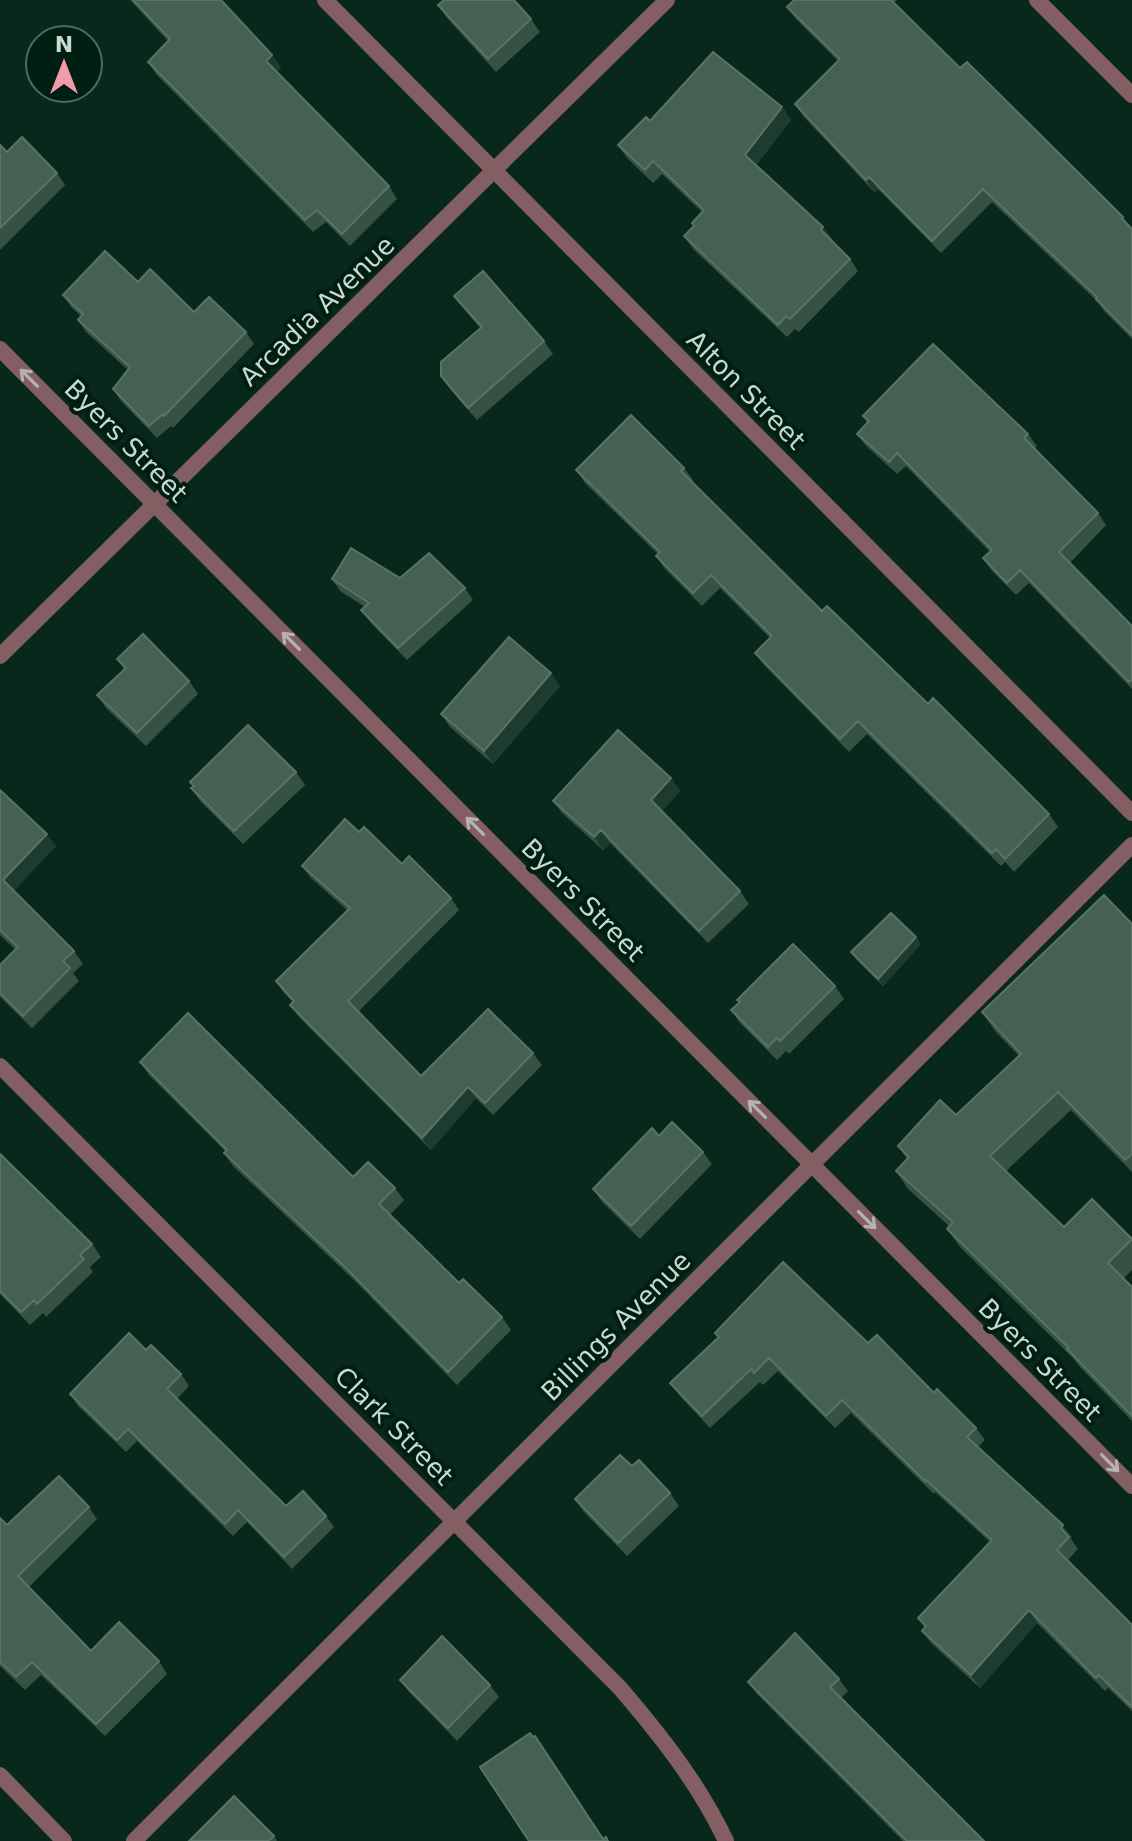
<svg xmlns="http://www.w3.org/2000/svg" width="1132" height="1841" font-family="'DejaVu Sans',sans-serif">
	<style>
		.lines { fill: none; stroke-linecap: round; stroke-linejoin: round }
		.minor { stroke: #835e63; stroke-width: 16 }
		.tertiary { stroke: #835e63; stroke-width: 16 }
		.wall { fill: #355244 }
		.shaded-wall { fill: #1d3b2e }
		.building { fill: #456154; stroke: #597467; stroke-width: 2 }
		.oneway { stroke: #b3b4af }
		.labels { text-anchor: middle; stroke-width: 8; stroke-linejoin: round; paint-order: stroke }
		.street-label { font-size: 26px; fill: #c8d9d0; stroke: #011e13 }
	</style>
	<rect width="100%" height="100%" fill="#09281c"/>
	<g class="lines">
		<!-- minor -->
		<path class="minor" d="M1037 0 1132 95
			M0 349 1132 1486
			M0 656 667 0
			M0 1066 620 1688C661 1736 699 1784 726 1841
			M0 1775 64 1841
			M134 1841 1132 845"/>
		<!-- tertiary -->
		<path class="tertiary" d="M325 0 1132 813"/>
	</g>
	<!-- wall -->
	<path class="wall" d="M130 0H221L281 67 277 72 389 186 397 199 350 246 326 222 313 232 156 74 148 62 168 41Z
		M794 0H897L894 3 960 68 1123 217 1132 229V339L1104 311 1098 302 992 202 941 253 878 189 875 193 804 117 795 104 838 61 796 19 787 7Z
		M438 5 531 19 540 32 496 72 447 18Z
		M782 107 791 120 756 165 823 227 832 239 831 240 850 259 858 271 799 332 795 329 787 337 693 249 684 236 693 226 702 212 662 174 653 183 627 158 618 145 650 121Z
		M0 145 7 152 57 173 65 185 0 250Z
		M138 282 194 312 246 332 254 344 173 428 171 426 157 438 121 401 113 389 128 370 86 332 78 320 81 316 71 307 63 295Z
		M454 296 544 341 553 354 477 420 450 389 441 376 480 328 463 308Z
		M863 416 1028 434 1037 446 1034 449 1098 513 1106 525 1070 563 1132 626V689L1029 583 1016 595 992 571 983 558 990 552 906 466 897 474 866 446 857 434 867 423Z
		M684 468 693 480 692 482 822 611 928 704 1049 814 1058 827 1014 872 1005 862 1001 866 867 734 849 752 764 665 755 653 770 638 720 588 702 606 665 569 656 556 658 554 585 483 576 470Z
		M400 578 465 588 473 600 407 660 370 622 361 610 365 607 340 591 332 579Z
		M117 659 189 681 198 694 146 746 106 708 97 695 124 669Z
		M560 686 493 764 450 727 441 714Z
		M296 772 305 785 243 844 200 801 191 788 193 786 190 782Z
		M671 778 680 791 662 811 740 891 749 904 708 943 610 843 603 850 562 813 553 801Z
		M0 790 56 846 13 891 74 951 83 964 73 973 79 981 32 1028 0 997V965L15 949 0 935Z
		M359 832 402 864 451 898 459 910 358 1012 421 1076 533 1053 542 1065 493 1115 476 1098 431 1150 299 1017 290 1005 293 1002 284 993 276 981 347 910 311 878 302 866Z
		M1132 924V1172L1071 1110 1006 1171 1064 1227 1132 1239V1270L1123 1279 1132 1287V1421L1080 1367 1073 1358 960 1247 947 1229 949 1226 908 1189 896 1171 907 1159 898 1146 956 1115 1019 1056 995 1031 982 1012Z
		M916 937 921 944 883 986 856 959 851 952Z
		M835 986 844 999 789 1054 786 1051 777 1060 740 1023 731 1010 739 1003 737 1000Z
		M140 1062 353 1177 395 1188 404 1200 390 1215 459 1283 502 1317 511 1330 457 1385 354 1280 233 1166 224 1153 226 1152 149 1075Z
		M659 1136 703 1152 712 1164 640 1239 602 1202 593 1189Z
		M0 1154 92 1244 101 1257 90 1267 93 1272 46 1317 43 1313 30 1325 0 1294Z
		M715 1333 868 1343 934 1393 976 1428 985 1440 978 1447 1072 1537 1071 1539 1078 1549 1068 1560 1132 1625V1711L1108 1688 1105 1691 1037 1623 980 1688 931 1643 922 1631 925 1628 918 1618 990 1542 935 1492 934 1494 851 1413 835 1428 778 1371 763 1385 760 1382 710 1428 679 1395 670 1383 718 1338Z
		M146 1350 181 1374 189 1386 177 1399 286 1506 326 1516 334 1527 292 1569 247 1522 233 1536 137 1441 126 1452 78 1406 70 1394Z
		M632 1466 670 1493 679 1506 627 1556 584 1512 575 1499Z
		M89 1507 97 1519 29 1587 91 1651 159 1661 167 1674 105 1736 41 1675 25 1690 0 1666V1518L7 1525Z
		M839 1679 848 1691 841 1698 984 1841H903L757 1694 748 1682Z
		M400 1680 490 1685 499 1697 457 1741 409 1692Z
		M274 1836 277 1841H189Z"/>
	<!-- shaded-wall -->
	<path class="shaded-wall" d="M272 55 281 67 275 74 266 61Z
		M782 107 791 120 754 167 745 155Z
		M869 177 878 189 875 193 866 180Z
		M823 227 832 239 829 242 821 230Z
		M551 673 560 686 493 764 484 751Z
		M671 778 680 791 660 813 651 800Z
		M601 830 610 843 603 850 594 837Z
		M47 834 56 846 12 893 3 880Z
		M916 937 921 944 883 986 878 979Z
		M468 1087 476 1098 431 1150 422 1138Z
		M1063 1525 1072 1537 1071 1539 1061 1528Z
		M1029 1610 1037 1623 980 1688 971 1675Z"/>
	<!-- building -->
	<path class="building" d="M133 0H221L272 55 266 61 389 186 342 234 317 210 305 220 148 62 170 39Z
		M444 0H514L531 19 488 59 438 5Z
		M794 0H891L960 68 967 62 1123 217 1122 219 1132 229V335L1096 299 1097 297 983 189 932 241 869 177 866 180 795 104 840 59 787 7Z
		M713 52 782 107 745 155 823 227 821 230 850 259 790 319 786 316 778 325 684 236 694 226 692 223 704 210 653 161 645 170 618 145 646 117 650 121Z
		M22 137 57 173 0 228V145L7 152Z
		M105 251 138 282 150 269 194 312 209 297 246 332 164 416 163 414 149 426 113 389 130 367 78 320 83 314 63 295Z
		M483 271 544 341 468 408 441 376V362L482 327 454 296Z
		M933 344 1028 434 1024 438 1098 513 1059 552 1132 626V681L1131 680 1129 682 1020 570 1007 583 983 558 992 550 897 453 889 462 857 434 869 421 863 416Z
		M631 415 684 468 681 471 822 611 827 606 928 704 933 698 1049 814 1005 859 996 849 992 853 858 721 840 739 755 653 772 636 711 575 693 593 656 556 660 552 576 470Z
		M351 548 400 578 429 553 465 588 398 648 361 610 369 603 332 579Z
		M143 634 189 681 137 733 97 695 126 668 117 659Z
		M509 637 551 673 484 751 441 714Z
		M248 725 296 772 234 831 191 788 194 786 190 782Z
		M618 730 671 778 651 800 740 891 699 931 601 830 594 837 553 801Z
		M0 790 47 834 3 880 74 951 63 961 70 968 23 1016 0 993V965L18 947 0 930Z
		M345 819 359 832 364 827 402 864 409 856 451 898 348 1001 421 1076 488 1009 533 1053 485 1103 468 1087 422 1138 290 1005 294 1001 276 981 350 908 302 866Z
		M1104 895 1132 924V1154L1125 1160 1058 1092 990 1156 1064 1227 1092 1199 1132 1239 1108 1263 1132 1287V1416L1067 1349 1069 1348 947 1229 953 1222 896 1171 909 1157 898 1146 940 1100 956 1115 1021 1054 982 1012Z
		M891 913 916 937 878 979 851 952Z
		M793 944 835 986 780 1041 777 1038 768 1047 731 1010 740 1002 737 1000Z
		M188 1013 353 1177 368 1162 395 1188 379 1204 459 1283 463 1279 502 1317 448 1372 345 1267 224 1153 227 1150 140 1062Z
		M672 1122 703 1152 631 1226 593 1189 652 1128 659 1136Z
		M0 1154 92 1244 80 1255 84 1259 37 1304 34 1300 21 1312 0 1291Z
		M783 1262 868 1343 877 1335 934 1393 937 1389 976 1428 967 1437 1063 1525 1061 1528 1069 1537 1057 1550 1132 1625V1707L1099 1675 1096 1678 1029 1610 971 1675 922 1631 926 1626 918 1618 992 1540 926 1480 925 1481 842 1400 826 1416 769 1358 754 1373 751 1369 702 1416 670 1383 719 1337 715 1333Z
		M129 1333 146 1350 151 1345 181 1374 167 1389 286 1506 303 1491 326 1516 284 1557 238 1510 225 1524 128 1429 117 1440 70 1394Z
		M620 1455 632 1466 639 1460 670 1493 618 1543 575 1499Z
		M59 1476 89 1507 18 1576 91 1651 119 1622 159 1661 96 1724 32 1662 16 1677 0 1662V1518L7 1525Z
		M795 1633 839 1679 830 1687 984 1841H907L748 1682Z
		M442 1636 490 1685 448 1728 400 1680Z
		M530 1733 533 1737 535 1736 603 1839 606 1837 608 1841H529L480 1767Z
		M234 1796 274 1836 268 1841H189Z"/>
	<!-- one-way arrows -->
	<defs><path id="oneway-shaft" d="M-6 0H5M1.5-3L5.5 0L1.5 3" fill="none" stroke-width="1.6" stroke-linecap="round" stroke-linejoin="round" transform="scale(2)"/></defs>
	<g class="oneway">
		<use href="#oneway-shaft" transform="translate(29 378) rotate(-135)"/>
		<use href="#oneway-shaft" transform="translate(291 641) rotate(-135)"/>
		<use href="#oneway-shaft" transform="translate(475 826) rotate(-135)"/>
		<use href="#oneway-shaft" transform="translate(757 1109) rotate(-135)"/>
		<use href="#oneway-shaft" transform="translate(867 1220) rotate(45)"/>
		<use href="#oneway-shaft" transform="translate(1110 1463) rotate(45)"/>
	</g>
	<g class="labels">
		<!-- street labels -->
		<g class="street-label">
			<text transform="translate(317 311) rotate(-44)" y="9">Arcadia Avenue</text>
			<text transform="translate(746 390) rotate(45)" y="9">Alton Street</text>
			<text transform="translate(126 441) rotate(45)" y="9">Byers Street</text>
			<text transform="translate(583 900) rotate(45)" y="9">Byers Street</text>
			<text transform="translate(616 1326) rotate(-45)" y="9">Billings Avenue</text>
			<text transform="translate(1040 1360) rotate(45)" y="9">Byers Street</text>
			<text transform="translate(394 1426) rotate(45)" y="9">Clark Street</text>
		</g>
	</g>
	<!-- north arrow -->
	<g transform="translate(64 64)"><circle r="38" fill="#011e13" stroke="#51695f" stroke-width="2"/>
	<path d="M0-6L14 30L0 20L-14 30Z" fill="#f39aa9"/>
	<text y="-12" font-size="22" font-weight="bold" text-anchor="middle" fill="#c8d9d0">N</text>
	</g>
</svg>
